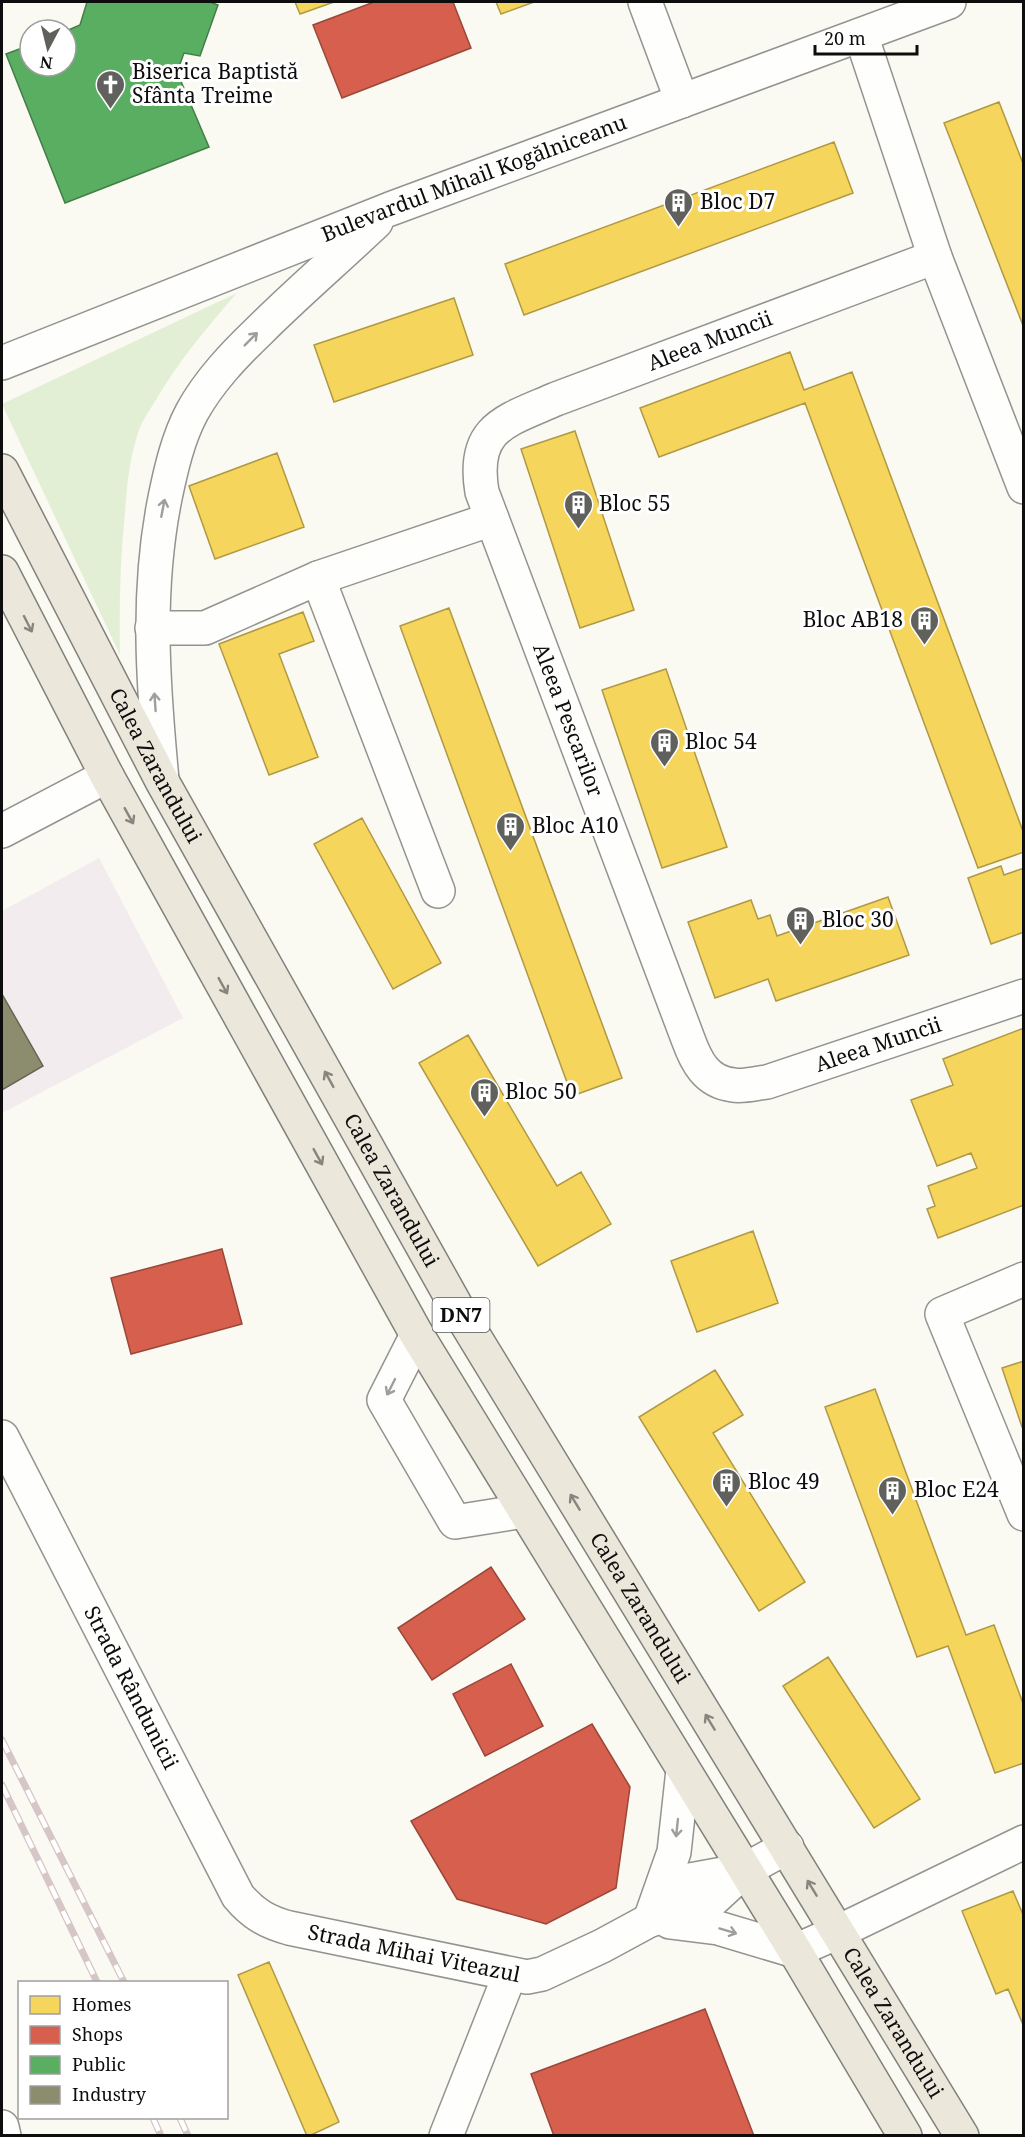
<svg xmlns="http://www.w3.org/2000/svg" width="1025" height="2137" font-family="'Noto Serif',serif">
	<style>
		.industrial { fill: #f2ecee }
		.green { fill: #e2efd4 }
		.homes { fill: #f6d55c; stroke: #b09944; stroke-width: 1.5 }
		.shops { fill: #d6604d; stroke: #9a473a; stroke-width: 1.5 }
		.public { fill: #5aae61; stroke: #437e48; stroke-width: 1.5 }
		.industry { fill: #8c8c6e; stroke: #666651; stroke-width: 1.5 }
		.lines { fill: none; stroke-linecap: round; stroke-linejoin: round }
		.minor-casing { stroke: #949390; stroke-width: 36 }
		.major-casing { stroke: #81817d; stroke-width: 36 }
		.minor { stroke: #fefefd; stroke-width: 33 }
		.major { stroke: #ebe7da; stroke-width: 33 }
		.rail-casing { stroke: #d6c6c5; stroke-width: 7 }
		.rail { stroke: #fff; stroke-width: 4.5; stroke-dasharray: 14; stroke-linecap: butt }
		.oneway { stroke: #9e9e9d }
		.oneway2 { stroke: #87857e }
		.labels { text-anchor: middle; stroke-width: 6; stroke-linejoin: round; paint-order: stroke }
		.shield { fill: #fff; stroke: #565656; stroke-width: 1.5 }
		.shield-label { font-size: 20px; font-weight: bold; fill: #0d0d0d }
		.poi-label { font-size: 21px; fill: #0d0d0d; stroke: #fff; text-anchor: start }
		.street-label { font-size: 21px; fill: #0d0d0d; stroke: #fff }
	</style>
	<rect width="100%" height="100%" fill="#faf9f2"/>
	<!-- industrial -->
	<path class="industrial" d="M99 858 183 1018 2 1113V911Z"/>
	<!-- green -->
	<path class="green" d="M237 293C207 327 177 363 154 403 149 411 144 418 140 427 130 455 127 483 125 512 120 560 119 607 120 655L2 404Z"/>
	<!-- homes -->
	<path class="homes" d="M295 2H334L300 14Z
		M496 2H534L501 14Z
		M999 102 1024 166V328L944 123Z
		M834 142 853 193 524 315 505 264Z
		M454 298 473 355 334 402 314 345Z
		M790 352 804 390 852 372 1024 834V852L978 868 805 403 659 457 640 408Z
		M575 431 634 610 580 628 521 449Z
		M277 453 304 527 215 559 189 486Z
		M449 608 622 1078 572 1096 400 626Z
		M303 612 314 641 279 654 318 757 269 775 219 644Z
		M666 669 727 847 662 868 602 690Z
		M362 818 441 963 393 989 314 844Z
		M1001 866 1004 875 1024 868V932L991 944 968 878Z
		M888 897 909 955 776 1001 768 979 715 998 688 922 751 900 758 919 770 915 777 936Z
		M1024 1028V1205L938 1238 927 1209 935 1206 928 1186 977 1168 971 1153 937 1166 911 1100 953 1085 943 1059Z
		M468 1035 557 1186 581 1172 611 1224 538 1266 419 1063Z
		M753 1231 778 1303 697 1332 671 1261Z
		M1024 1361V1426L1022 1427 1002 1368Z
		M715 1370 743 1415 713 1433 805 1582 759 1611 639 1417Z
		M875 1389 966 1635 994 1625 1024 1706V1763L995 1773 948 1646 917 1657 825 1407Z
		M828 1657 920 1799 874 1828 783 1686Z
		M1013 1891 1024 1917V2027L1008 1989 996 1994 962 1911Z
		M269 1962 339 2122 309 2136H307L238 1975Z"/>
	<!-- shops -->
	<path class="shops" d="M374 2H453L471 48 342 98 313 25Z
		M222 1249 242 1324 131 1354 111 1278Z
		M491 1567 525 1619 432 1680 398 1628Z
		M511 1664 543 1726 485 1756 453 1694Z
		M592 1724 630 1787 616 1888 546 1924 457 1899 411 1821Z
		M705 2009 754 2136H554L531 2074Z"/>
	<!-- public -->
	<path class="public" d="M87 2H210L218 5 200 56 184 53 177 72 209 147 65 203 6 54 30 45V66H66V31L80 25Z"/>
	<!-- industry -->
	<path class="industry" d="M2 994 43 1066 2 1090Z"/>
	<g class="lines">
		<defs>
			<g id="minor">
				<path d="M645 2 682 101"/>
				<path d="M861 35 935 257 1024 487"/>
				<path id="s1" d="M935 257 556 399C506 421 471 427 482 492L688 1039C696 1061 706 1082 733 1085 743 1087 757 1083 767 1082L1024 996"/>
				<path id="s2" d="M2 363 390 209 949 2"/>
				<path d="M152 628H205L318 578"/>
				<path d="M162 780C153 685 146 592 165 498 171 469 178 438 192 412 209 381 234 355 259 331 296 294 337 259 376 222"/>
				<path d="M2 831 107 776"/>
				<path d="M438 891 318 578 492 519"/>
				<path d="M1024 1279 942 1314 1024 1514"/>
				<path d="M417 1335 384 1400 455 1522 524 1511"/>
				<path id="s3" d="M2 1437 238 1896C253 1914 267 1922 289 1928L527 1977 542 1974 602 1946 650 1920 706 1906 745 1870 787 1847"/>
				<path d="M657 1912 690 1880 745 1870"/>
				<path d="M650 1920 674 1852 683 1770"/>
				<path d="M670 1922 718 1928 795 1951 838 1932 1024 1842"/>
				<path d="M2 2127 4 2136"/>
				<path d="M446 2136 510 1974"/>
			</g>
			<g id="major">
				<path id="s4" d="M2 471 162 781 460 1313 962 2136"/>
				<path d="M2 572 107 776 417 1335 795 1951 905 2136"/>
			</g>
		</defs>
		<!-- minor casing -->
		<use href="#minor" class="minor-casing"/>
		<!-- major casing -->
		<use href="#major" class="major-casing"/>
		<!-- minor -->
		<use href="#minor" class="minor"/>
		<!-- major -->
		<use href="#major" class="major"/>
		<defs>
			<path id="rail" d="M2 1740 124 1982
				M2 1785 97 1982
				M153 2118 161 2136
				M180 2118 188 2136"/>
		</defs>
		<!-- rail casing -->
		<use href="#rail" class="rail-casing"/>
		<!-- rail -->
		<use href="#rail" class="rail"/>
	</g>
	<!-- one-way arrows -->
	<defs><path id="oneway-shaft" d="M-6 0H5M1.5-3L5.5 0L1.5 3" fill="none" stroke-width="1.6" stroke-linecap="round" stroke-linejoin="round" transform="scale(1.5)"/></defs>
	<g class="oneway">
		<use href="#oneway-shaft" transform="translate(251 339) rotate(-45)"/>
		<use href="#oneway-shaft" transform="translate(163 508) rotate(-79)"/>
		<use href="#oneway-shaft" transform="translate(155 702) rotate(-94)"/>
		<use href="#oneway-shaft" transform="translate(391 1387) rotate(117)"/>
		<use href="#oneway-shaft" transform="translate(677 1828) rotate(96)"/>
		<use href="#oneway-shaft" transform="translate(728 1931) rotate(17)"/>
	</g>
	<g class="oneway2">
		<use href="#oneway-shaft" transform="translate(28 624) rotate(63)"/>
		<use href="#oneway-shaft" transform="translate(129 816) rotate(61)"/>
		<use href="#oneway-shaft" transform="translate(223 986) rotate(61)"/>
		<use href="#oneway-shaft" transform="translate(329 1079) rotate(-119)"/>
		<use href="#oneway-shaft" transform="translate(318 1157) rotate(61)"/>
		<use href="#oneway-shaft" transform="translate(575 1502) rotate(-121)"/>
		<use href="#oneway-shaft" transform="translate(710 1722) rotate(-121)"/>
		<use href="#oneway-shaft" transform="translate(812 1888) rotate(-121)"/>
	</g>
	<!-- icons -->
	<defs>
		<symbol id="church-pin" viewBox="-11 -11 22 30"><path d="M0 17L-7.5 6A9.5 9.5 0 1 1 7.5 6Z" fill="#60605d" stroke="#fff"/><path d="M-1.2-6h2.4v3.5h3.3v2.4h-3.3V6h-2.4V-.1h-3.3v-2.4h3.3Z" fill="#fff"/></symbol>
		<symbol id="building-pin" viewBox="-11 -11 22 30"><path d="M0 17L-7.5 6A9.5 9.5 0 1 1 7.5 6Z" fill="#60605d" stroke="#fff"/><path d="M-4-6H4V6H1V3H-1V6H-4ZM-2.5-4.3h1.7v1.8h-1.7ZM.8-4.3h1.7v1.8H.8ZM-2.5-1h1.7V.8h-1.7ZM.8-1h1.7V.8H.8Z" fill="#fff"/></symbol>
	</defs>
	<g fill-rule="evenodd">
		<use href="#church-pin" x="94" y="68" width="33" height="45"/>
		<use href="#building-pin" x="662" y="186" width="33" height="45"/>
		<use href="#building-pin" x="562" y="488" width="33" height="45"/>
		<use href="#building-pin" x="908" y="604" width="33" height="45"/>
		<use href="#building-pin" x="648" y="726" width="33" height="45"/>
		<use href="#building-pin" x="494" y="810" width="33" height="45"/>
		<use href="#building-pin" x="784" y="904" width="33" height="45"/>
		<use href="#building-pin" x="468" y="1076" width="33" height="45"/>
		<use href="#building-pin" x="710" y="1466" width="33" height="45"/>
		<use href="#building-pin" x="876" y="1474" width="33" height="45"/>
	</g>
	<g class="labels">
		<!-- shield labels -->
		<rect class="shield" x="432.5" y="1298" width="57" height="34" rx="4.5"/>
		<g class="shield-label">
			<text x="461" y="1322">DN7</text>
		</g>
		<!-- poi labels -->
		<g class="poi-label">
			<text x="132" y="79">Biserica Baptistă<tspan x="132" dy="24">Sfânta Treime</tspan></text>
			<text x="700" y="209">Bloc D7</text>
			<text x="599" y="511">Bloc 55</text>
			<text x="903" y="627" text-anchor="end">Bloc AB18</text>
			<text x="685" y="749">Bloc 54</text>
			<text x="532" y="833">Bloc A10</text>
			<text x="822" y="927">Bloc 30</text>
			<text x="505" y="1099">Bloc 50</text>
			<text x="748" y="1489">Bloc 49</text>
			<text x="914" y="1497">Bloc E24</text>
		</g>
		<!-- street labels -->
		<g class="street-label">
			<text dy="7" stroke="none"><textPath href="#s2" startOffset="507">Bulevardul Mihail Kogălniceanu</textPath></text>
			<text transform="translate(710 341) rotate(-21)" y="7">Aleea Muncii</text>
			<text dy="7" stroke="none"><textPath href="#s1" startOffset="783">Aleea Pescarilor</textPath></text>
			<text dy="7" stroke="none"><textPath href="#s4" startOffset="332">Calea Zarandului</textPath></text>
			<text dy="7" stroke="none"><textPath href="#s1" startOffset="1344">Aleea Muncii</textPath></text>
			<text dy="7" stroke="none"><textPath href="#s4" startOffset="818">Calea Zarandului</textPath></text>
			<text dy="7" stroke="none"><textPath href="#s4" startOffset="1304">Calea Zarandului</textPath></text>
			<text dy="7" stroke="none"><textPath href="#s3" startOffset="282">Strada Rândunicii</textPath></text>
			<text dy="7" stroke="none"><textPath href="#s3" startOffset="705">Strada Mihai Viteazul</textPath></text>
			<text dy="7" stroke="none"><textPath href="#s4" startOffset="1790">Calea Zarandului</textPath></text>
		</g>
	</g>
	<!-- border -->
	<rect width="1025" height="2137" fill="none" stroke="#0d0d0d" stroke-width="6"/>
	<!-- legend -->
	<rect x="18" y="1981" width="210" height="138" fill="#ffffff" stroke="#9e9e9e" stroke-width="1.5"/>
	<rect x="30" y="1996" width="30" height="18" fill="#f6d55c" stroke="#9e9e9e" stroke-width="1.5"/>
	<text x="72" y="2011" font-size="18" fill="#0d0d0d">Homes</text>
	<rect x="30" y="2026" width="30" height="18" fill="#d6604d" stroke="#9e9e9e" stroke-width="1.5"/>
	<text x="72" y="2041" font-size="18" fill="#0d0d0d">Shops</text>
	<rect x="30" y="2056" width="30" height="18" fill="#5aae61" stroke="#9e9e9e" stroke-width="1.5"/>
	<text x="72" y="2071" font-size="18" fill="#0d0d0d">Public</text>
	<rect x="30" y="2086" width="30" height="18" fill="#8c8c6e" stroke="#9e9e9e" stroke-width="1.5"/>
	<text x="72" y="2101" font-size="18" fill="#0d0d0d">Industry</text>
	<!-- north arrow -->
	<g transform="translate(48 48) rotate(187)"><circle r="28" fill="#ffffff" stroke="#9e9e9e" stroke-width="1.5"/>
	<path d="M0-4.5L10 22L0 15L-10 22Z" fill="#60605d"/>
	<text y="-9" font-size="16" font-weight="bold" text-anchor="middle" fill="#0d0d0d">N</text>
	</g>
	<!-- scale -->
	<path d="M815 45v9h102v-9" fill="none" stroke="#0d0d0d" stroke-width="3"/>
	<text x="824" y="45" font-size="18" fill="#0d0d0d" stroke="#ffffff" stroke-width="4.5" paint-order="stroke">20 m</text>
</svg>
